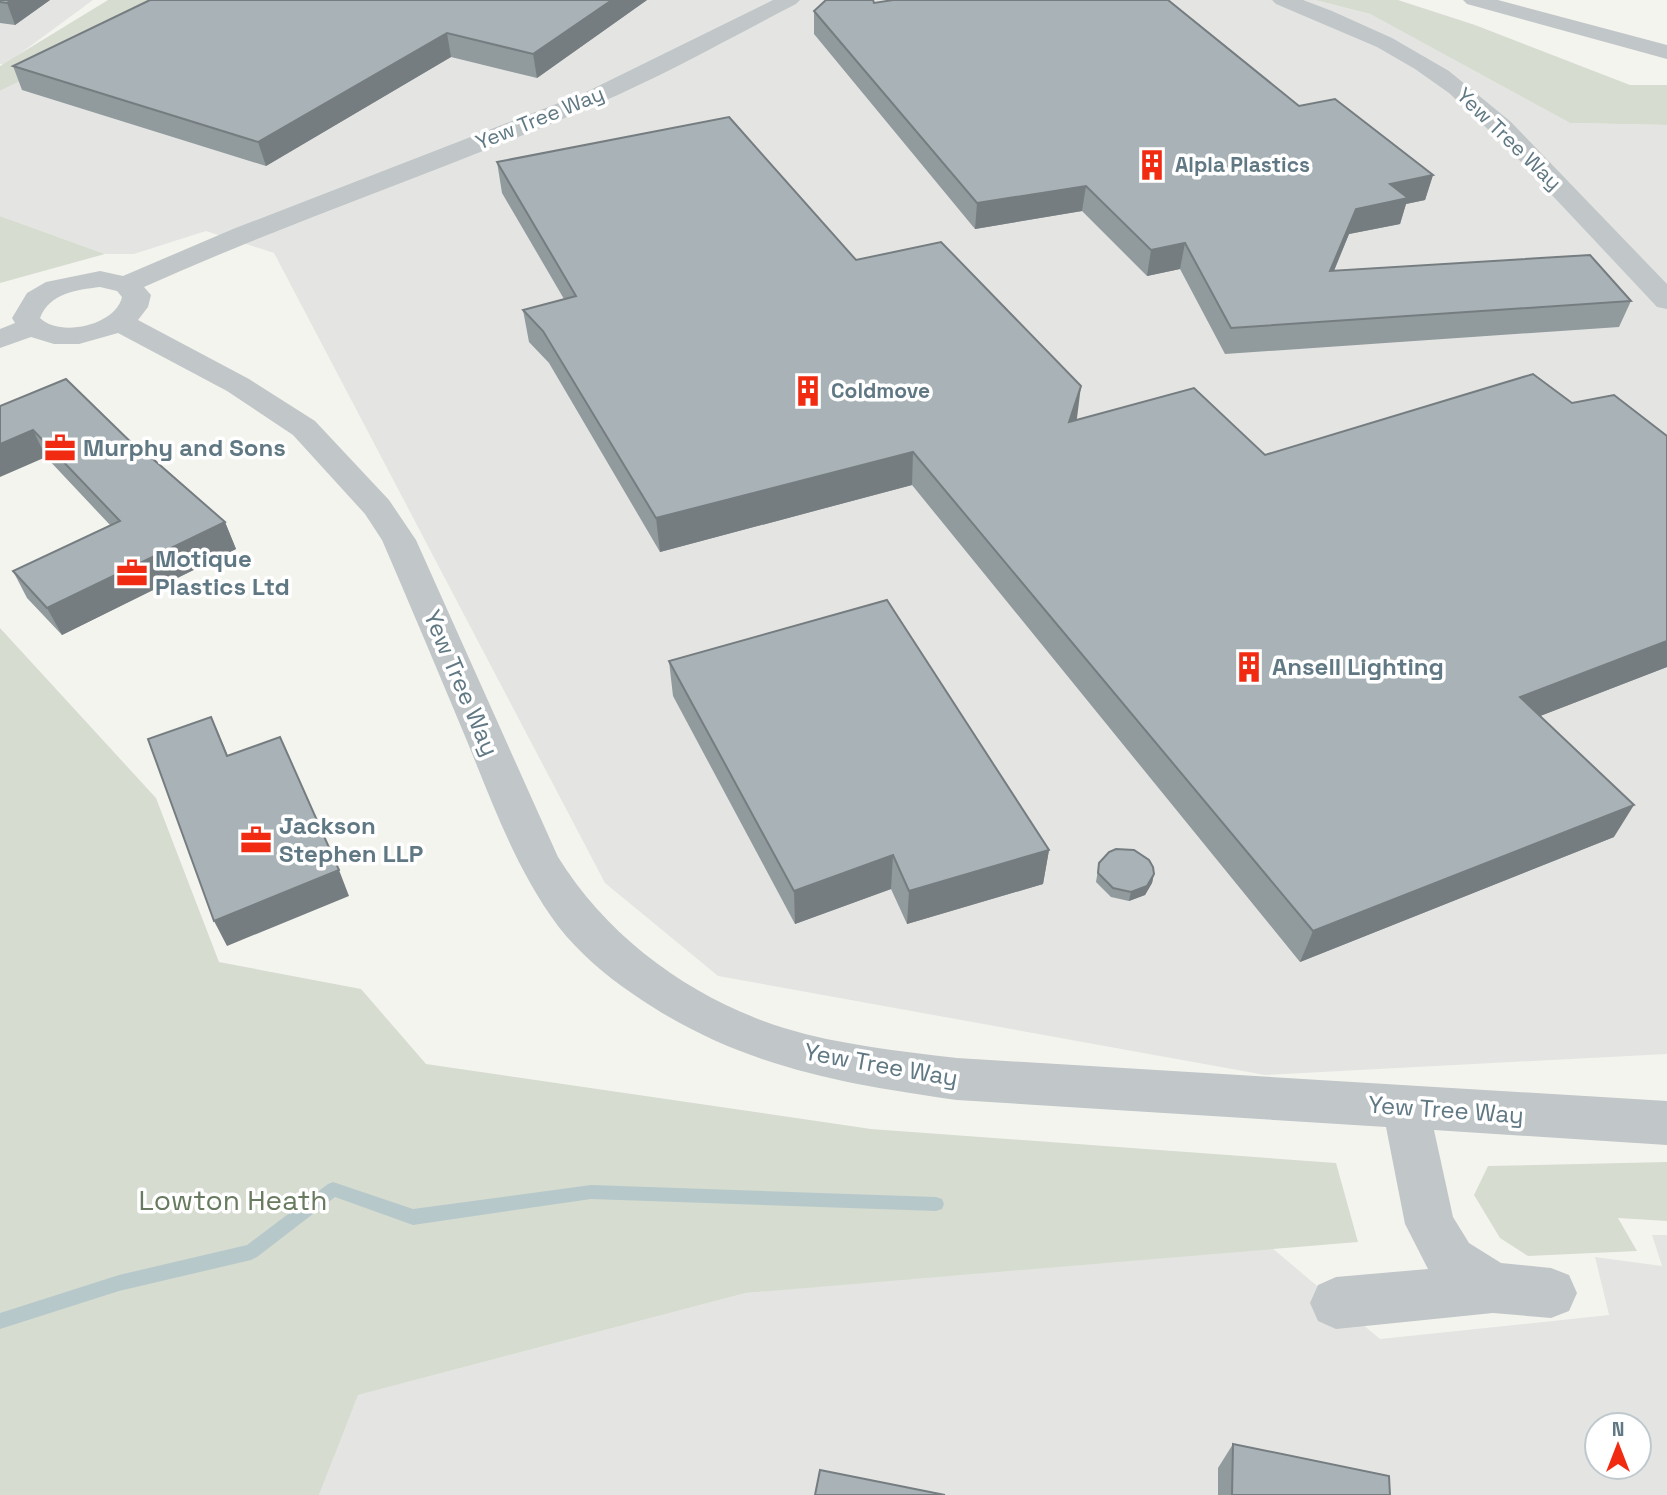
<svg xmlns="http://www.w3.org/2000/svg" width="1667" height="1495" font-family="'Space Grotesk',sans-serif">
	<style>
		.built { fill: #e4e5e3; fill-rule: evenodd }
		.green { fill: #d6dcd0 }
		.lines { fill: none; stroke-linecap: round; stroke-linejoin: round }
		.stream { fill: #b7c8ca; fill-rule: evenodd }
		.minor { fill: #c1c6c8; fill-rule: evenodd }
		.wall { fill: #919a9d }
		.shaded-wall { fill: #767d80 }
		.building { fill: #a9b3b7; stroke: #767d80; stroke-width: 2 }
		.labels { text-anchor: middle; stroke-width: 7; stroke-linejoin: round; paint-order: stroke }
		.far-street-label { font-size: 21px; fill: #607883; stroke: #fff }
		.far-poi-label { font-size: 21px; font-weight: bold; fill: #607883; stroke: #fff; text-anchor: start }
		.poi-label { font-size: 24px; font-weight: bold; fill: #607883; stroke: #fff; text-anchor: start }
		.street-label { font-size: 24px; fill: #607883; stroke: #fff }
		.near-park-label { font-size: 28px; fill: #687a60; stroke: #fff }
	</style>
	<rect width="100%" height="100%" fill="#f4f4ef"/>
	<!-- built -->
	<path class="built" d="M0 0H93L6 64H0Z
		M184 0H1315L1370 14 1570 123 1667 125V1054L1265 1075 718 976 605 883 274 253 206 231 134 254H105L0 216V91Z
		M1652 1235H1667V1495H319L357 1395 746 1293 1271 1247 1380 1339 1609 1315 1595 1257 1662 1266ZM1597 1425H1639V1467H1597Z"/>
	<!-- green -->
	<path class="green" d="M108 0H184L0 91V66Z
		M1315 0H1398L1475 25 1630 85H1667V125L1570 123 1370 14Z
		M0 216 105 254 0 283Z
		M0 628 156 798 219 962 361 989 426 1064 871 1129 1336 1163 1358 1242 746 1293 358 1395 319 1495H0Z
		M1667 1162V1221L1618 1218 1637 1251 1528 1256 1500 1238 1474 1195 1488 1166Z"/>
	<g class="lines">
		<!-- stream -->
		<path class="stream" d="M333 1182 413 1209 591 1185 936 1197 942 1199 944 1204 942 1209 936 1211 591 1199 413 1225 335 1197 257 1257 251 1260 119 1291 0 1329V1313L119 1275 247 1245 328 1184Z"/>
		<!-- minor -->
		<path class="minor" d="M773 0H800L796 4C730 38 665 75 597 104 448 169 293 220 144 287L151 295 148 307 138 320 249 379 315 421 389 500 416 540 558 857C609 939 692 999 784 1028 840 1045 899 1051 957 1058L1667 1101V1145L1434 1130 1453 1217 1469 1243 1501 1263 1551 1268 1569 1275 1577 1293 1569 1311 1551 1318 1493 1313 1336 1329 1318 1321 1310 1303 1318 1285 1336 1277 1428 1269 1405 1224 1386 1127 957 1100C837 1083 735 1065 633 994 605 975 579 953 558 926 517 871 493 805 467 741 439 674 411 607 382 540L365 514 293 435 227 391 118 333 79 344H54L31 337 0 348V329L15 323 12 318 27 293 46 282 100 271 123 276 233 229 582 94ZM100 287 117 291 122 297C116 325 60 338 40 318 50 293 76 290 100 287Z
			M1272 0H1303L1332 11 1392 38 1449 71 1511 122 1667 284V309L1657 307 1507 147 1449 93 1415 69 1377 47 1276 4Z
			M1463 0H1498L1667 45V59L1467 4Z"/>
	</g>
	<!-- wall -->
	<path class="wall" d="M0 0H50L15 25 0 23Z
		M150 0H647L537 78 451 57 266 166 22 90 13 66Z
		M874 3 1299 106 1433 175 1425 200 1406 204 1400 224 1349 234 1334 271 1631 301 1619 327 1225 354 1180 269 1147 276 1082 211 975 229 814 34V11Z
		M497 162 856 260 1076 420 1265 455 1667 667 1540 716 1614 837 1300 962 912 485 660 552 549 363 529 342 523 310 564 299 502 193Z
		M0 406 143 454 225 522 236 549 62 635 27 598 13 571 110 525 46 457Z
		M669 661 1049 850 1043 884 907 924 891 889 795 924 673 696Z
		M1099 863 1154 874 1152 883 1145 895 1129 901 1111 897 1096 882Z
		M1233 1444 1390 1495H1218V1468Z"/>
	<!-- shaded-wall -->
	<path class="shaded-wall" d="M11 0H50L15 25 7 3Z
		M612 0H647L537 78 533 54Z
		M447 33 451 57 266 166 258 142Z
		M1433 175 1425 200 1406 204 1400 224 1349 234 1323 297 1330 271 1356 209 1390 184Z
		M1086 186 1082 211 975 229 977 203Z
		M1185 243 1180 269 1147 276 1151 250Z
		M1081 386 1077 418 1064 455 1069 422Z
		M33 430 46 457 0 477V444Z
		M913 452 912 485 660 552 656 518Z
		M225 522 236 549 62 635 47 608Z
		M1667 641V667L1504 730 1520 697Z
		M211 717 223 744 239 783 227 756Z
		M1634 805 1614 837 1300 962 1313 931Z
		M1049 850 1043 884 907 924 909 891Z
		M893 855 891 889 795 924 794 891Z
		M339 870 349 896 227 946 214 921Z
		M1154 874 1152 883 1145 895 1129 901 1131 892Z"/>
	<!-- building -->
	<path class="building" d="M0 0H11L7 3 0 2Z
		M150 0H612L533 54 447 33 258 142 13 66Z
		M826 0H873L874 3 893 0H1168L1299 106 1335 99 1433 175 1390 184 1408 198 1356 209 1330 271 1590 255 1631 301 1231 328 1185 243 1151 250 1086 186 977 203 814 11Z
		M729 117 856 260 941 242 1081 386 1069 422 1194 388 1265 455 1533 374 1572 403 1614 395 1667 436V641L1520 697 1634 805 1313 931 913 452 656 518 543 331 523 310 576 296 497 162Z
		M66 379 143 454 146 453 225 522 47 608 13 571 120 521 33 430 0 444V406Z
		M887 600 1049 850 909 891 893 855 794 891 669 661Z
		M211 717 227 756 280 737 339 870 214 921 148 739Z
		M1116 849 1134 850 1149 860 1153 867 1154 874 1147 886 1131 892 1113 888 1098 873 1099 863 1109 852Z
		M1233 1444 1389 1476 1390 1495H1232Z
		M820 1470 945 1495H815Z"/>
	<!-- icons -->
	<defs>
		<symbol id="building-bare" viewBox="-9 -9 18 18"><path d="M-4-6H4V6H1V3H-1V6H-4ZM-2.5-4.3h1.7v1.8h-1.7ZM.8-4.3h1.7v1.8H.8ZM-2.5-1h1.7V.8h-1.7ZM.8-1h1.7V.8H.8Z" fill="#f12b12" stroke="#fff" stroke-width="2.5" paint-order="stroke"/></symbol>
		<symbol id="office-bare" viewBox="-9 -9 18 18"><path d="M-6-3h4V-5.5h4V-3h4V5H-6ZM-1-4.5V-3h2v-1.5ZM-6 0V1H6V0Z" fill="#f12b12" stroke="#fff" stroke-width="2.5" paint-order="stroke"/></symbol>
	</defs>
	<g fill-rule="evenodd">
		<use href="#building-bare" x="1130" y="143" width="44" height="44"/>
		<use href="#building-bare" x="786" y="369" width="44" height="44"/>
		<use href="#office-bare" x="38" y="426" width="44" height="44"/>
		<use href="#office-bare" x="110" y="551" width="44" height="44"/>
		<use href="#building-bare" x="1227" y="645" width="44" height="44"/>
		<use href="#office-bare" x="234" y="818" width="44" height="44"/>
	</g>
	<g class="labels">
		<!-- far-street labels -->
		<g class="far-street-label">
			<text transform="translate(540 118) rotate(-22)" y="7">Yew Tree Way</text>
			<text transform="translate(1509 139) rotate(44)" y="7">Yew Tree Way</text>
		</g>
		<!-- far-poi labels -->
		<g class="far-poi-label">
			<text x="1175" y="172">Alpla Plastics</text>
			<text x="831" y="398">Coldmove</text>
		</g>
		<!-- poi labels -->
		<g class="poi-label">
			<text x="83" y="456">Murphy and Sons</text>
			<text x="155" y="567">Motique<tspan x="155" dy="28">Plastics Ltd</tspan></text>
			<text x="1272" y="675">Ansell Lighting</text>
			<text x="279" y="834">Jackson<tspan x="279" dy="28">Stephen LLP</tspan></text>
		</g>
		<!-- street labels -->
		<g class="street-label">
			<text transform="translate(461 683) rotate(67)" y="8">Yew Tree Way</text>
			<text transform="translate(881 1065) rotate(10)" y="8">Yew Tree Way</text>
			<text transform="translate(1446 1110) rotate(4)" y="8">Yew Tree Way</text>
		</g>
		<!-- near-park labels -->
		<g class="near-park-label">
			<text x="233" y="1210">Lowton Heath</text>
		</g>
	</g>
	<!-- north arrow -->
	<g transform="translate(1618 1446)"><circle r="33" fill="#ffffff" stroke="#bfc9cd" stroke-width="2"/>
	<path d="M0-5L12 26L0 18L-12 26Z" fill="#f12b12"/>
	<text y="-10" font-size="19" font-weight="bold" text-anchor="middle" fill="#607883">N</text>
	</g>
</svg>
